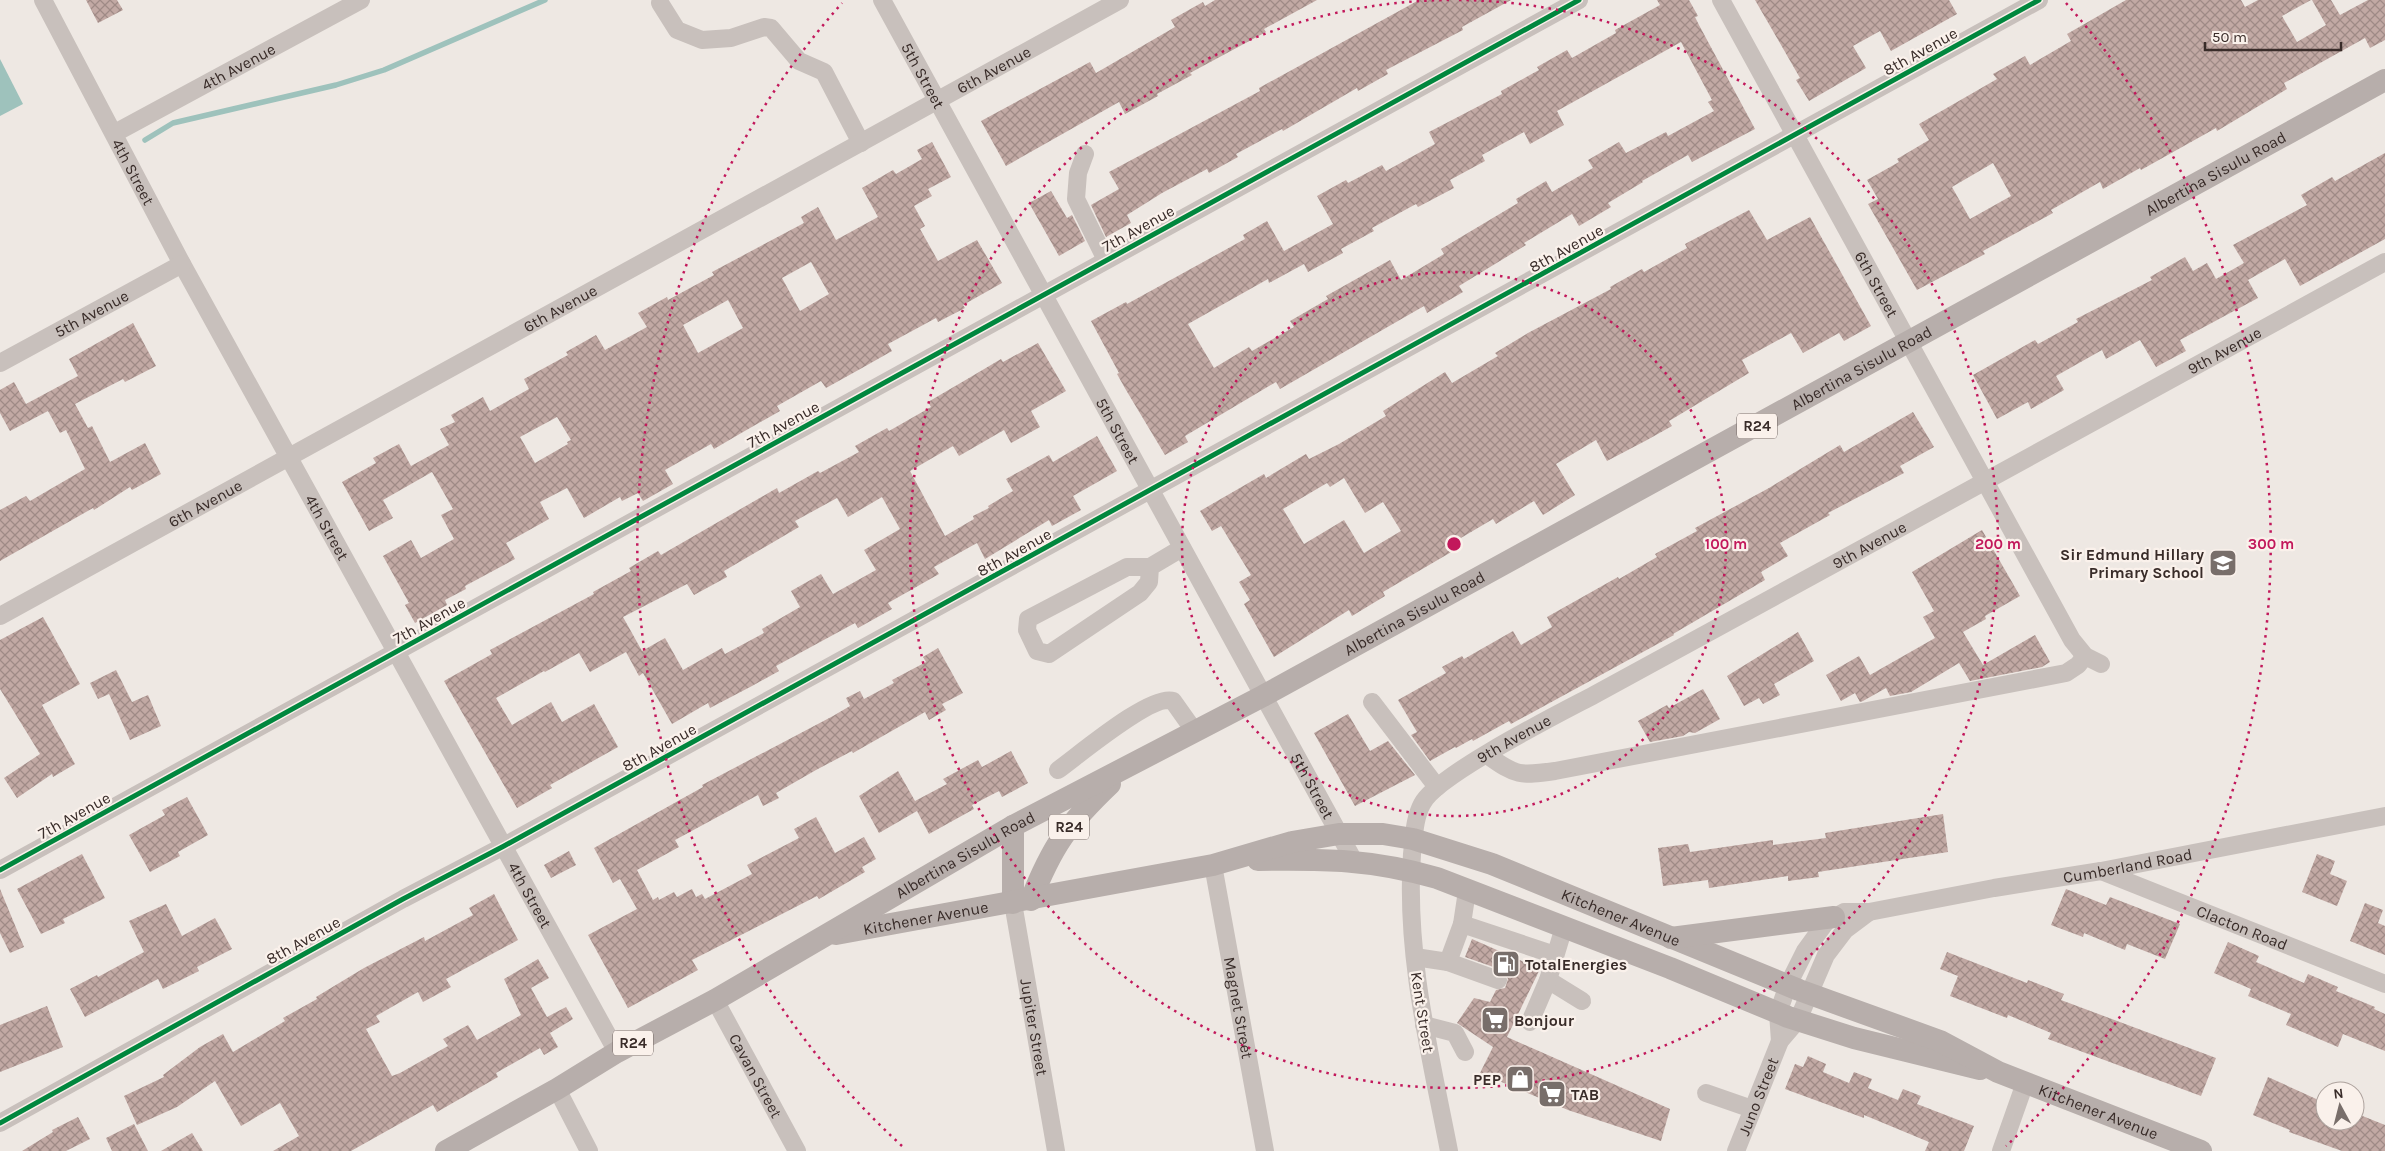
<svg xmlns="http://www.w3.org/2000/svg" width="2385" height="1151" font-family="Karla,sans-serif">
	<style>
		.water { fill: #9ec2bc }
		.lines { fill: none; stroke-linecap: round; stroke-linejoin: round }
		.stream { stroke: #9ec2bc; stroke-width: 5.5 }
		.building { fill: url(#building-cross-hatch); fill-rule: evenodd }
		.minor { stroke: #c8c0bc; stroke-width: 18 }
		.major { stroke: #b7aeab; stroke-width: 22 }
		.cycleway-casing { stroke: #faf1eb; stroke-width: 8 }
		.cycleway { stroke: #00873e; stroke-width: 5 }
		.ring { fill: none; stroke: #c2185b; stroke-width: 2.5; stroke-dasharray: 2.5 5 }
		.labels { text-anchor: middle; stroke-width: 4.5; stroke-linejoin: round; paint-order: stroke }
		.shield { fill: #faf1eb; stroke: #736763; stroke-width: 1 }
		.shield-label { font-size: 15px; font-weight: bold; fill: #392c29 }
		.street-label { font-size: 16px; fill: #392c29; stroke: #faf1eb }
		.poi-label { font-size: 16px; font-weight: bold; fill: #392c29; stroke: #faf1eb; text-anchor: start }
		.centre { fill: #c2185b; stroke: #faf1eb; stroke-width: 2.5 }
		.ring-label { font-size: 15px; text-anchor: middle; font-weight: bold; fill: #c2185b; stroke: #faf1eb; stroke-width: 4.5; stroke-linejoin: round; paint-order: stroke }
	</style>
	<defs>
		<pattern id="building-cross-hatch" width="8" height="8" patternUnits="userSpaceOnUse" patternTransform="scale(1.25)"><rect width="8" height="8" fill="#c2a9a4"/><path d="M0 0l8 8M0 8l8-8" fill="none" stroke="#9f8a86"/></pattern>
	</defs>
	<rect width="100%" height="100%" fill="#eee8e3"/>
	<!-- water -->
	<path class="water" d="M0 59 23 104 0 116Z"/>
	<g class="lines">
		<!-- stream -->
		<path class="stream" d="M145 140 173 123 336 85 384 70 545 0"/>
	</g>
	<!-- building -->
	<path class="building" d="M86 0H117L123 10 98 23Z
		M1215 0H1317L1264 29 1266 32 1190 73 1192 75 1157 94 1158 96 1125 114 1119 102 1006 166 981 121 1090 62 1096 73 1175 27 1171 20 1203 2 1205 6Z
		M1419 0H1511L1462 27 1463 30 1386 70 1388 74 1358 91 1357 88 1283 131 1282 129 1236 154 1238 157 1209 173 1207 169 1162 193 1127 215 1131 223 1106 237 1091 205 1119 189 1109 172 1260 91 1259 88Z
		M1657 0H1689L1698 16 1695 17 1699 25 1755 129 1692 162 1688 155 1642 181 1643 182 1608 203 1611 207 1579 226 1572 214 1524 243 1526 245 1459 286 1463 292 1427 313 1424 306 1280 389 1276 382 1185 436 1188 442 1165 455 1126 390 1117 374 1119 373 1091 321 1126 302 1127 304 1245 239 1243 235 1267 221 1284 251 1333 224 1317 196 1346 180 1348 183 1382 165 1386 171 1435 144 1429 132 1502 94 1501 91 1539 70 1537 67 1567 50 1572 58 1616 33 1615 30 1660 5ZM1681 42 1712 100 1708 102 1714 111 1668 136 1666 132 1626 153 1619 142 1588 160 1593 168 1552 192 1546 181 1516 199 1518 203 1441 249 1444 254 1401 280 1390 260 1326 296 1328 299 1290 321 1294 327 1252 351 1249 347 1214 368 1188 324 1268 279 1269 283 1304 264 1308 272 1343 253 1341 249 1374 231 1372 228 1416 204 1418 207 1454 188 1450 180 1485 161 1482 155 1524 132 1530 144 1564 125 1557 111Z
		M1755 0H1949L1957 14 1891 51 1880 31 1853 46 1866 68 1809 101 1796 80 1800 78Z
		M2126 0H2241L2245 7 2258 0H2311L2282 16 2297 42 2326 25 2312 0H2331L2340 15 2368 0H2385V40L2370 48 2365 38 2284 83 2287 89 2217 131 2216 128 2141 170 2140 168 2103 189 2100 182 2051 210 2053 213 1983 251 1985 254 1917 290 1868 204 1878 199 1867 180 1899 162 1897 159 1929 140 1919 124 1997 79 1993 74 2025 56 2030 65 2071 41 2067 34ZM1993 163 2011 196 1970 219 1952 187Z
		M932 142 951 177 928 189 932 196 914 206 925 226 920 229 938 261 977 240 1002 283 963 305 965 308 938 322 936 318 888 344 892 351 862 368 826 388 821 381 777 406 780 411 743 432 714 449 711 444 665 470 673 484 643 501 638 493 622 501 620 497 584 518 567 488 540 502 549 519 506 543 515 559 465 586 466 589 445 600 447 605 415 623 405 605 409 603 383 556 411 540 421 558 454 539 441 515 453 509 432 472 383 500 393 518 369 531 342 482 376 463 373 458 399 444 411 466 449 445 440 429 455 422 451 415 483 397 490 411 529 389 524 379 568 355 566 352 596 335 605 350 647 327 638 313 667 297 668 300 714 275 712 272 804 223 801 217 818 207 836 240 878 217 862 188 893 170 896 174 922 159 917 150ZM811 262 829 294 800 311 782 278ZM728 300 743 328 698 353 683 325ZM557 417 571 440 567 442 568 444 535 463 520 437Z
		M2385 153V239L2300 286 2285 259 2248 280 2258 298 2180 340 2186 351 2156 367 2140 340 2106 359 2102 350 2056 376 2064 390 2031 409 2028 402 1997 419 1973 375 2035 340 2038 344 2078 322 2076 319 2152 280 2150 277 2185 257 2193 271 2207 263 2216 279 2244 263 2233 245 2307 205 2301 195 2332 177 2335 181Z
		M1051 191 1067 218 1072 215 1085 241 1059 256 1029 203Z
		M1749 210 1767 240 1810 217 1871 326 1844 341 1839 333 1803 353 1791 333 1742 360 1749 373 1669 421 1672 426 1647 440 1607 461 1596 440 1556 464 1575 495 1543 515 1534 501 1496 524 1493 519 1449 545 1453 551 1383 592 1385 596 1352 616 1349 610 1274 657 1244 604 1250 600 1239 582 1251 575 1221 526 1212 531 1200 511 1264 474 1266 478 1306 454 1309 459 1339 444 1386 416 1383 411 1445 372 1452 383 1498 356 1495 353 1528 333 1611 289 1610 287 1642 269 1644 272 1687 248 1685 244ZM1344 478 1365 513 1383 502 1401 531 1364 553 1344 520 1304 544 1283 509 1327 483 1330 487Z
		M133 323 156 366 125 382 123 379 75 404 88 428 92 426 110 462 145 443 161 474 132 490 130 487 94 510 93 508 0 561V510L26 496 30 501 85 469 66 430 60 433 48 411 10 431 0 413V390L14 382 26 404 78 376 69 359Z
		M1038 343 1066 391 1031 411 1040 427 1011 443 1004 430 959 456 953 446 910 471 945 536 974 519 973 516 989 508 988 506 1013 491 1006 479 1049 455 1053 462 1097 436 1117 471 1073 496 1081 510 1052 526 1049 520 985 559 977 543 934 567 939 574 888 603 892 609 858 628 855 623 776 666 779 671 752 686 710 708 708 703 672 724 643 673 639 676 626 652 590 672 579 653 545 672 544 671 496 698 512 725 551 702 562 722 594 704 618 747 550 785 552 788 517 808 444 681 492 654 490 650 594 594 593 592 631 571 629 568 658 551 661 555 777 488 779 493 818 471 820 473 859 452 855 446 887 428 889 431 931 407 928 402 969 378 1001 359 1003 362ZM882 497 900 529 864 550 876 570 833 594 821 574 791 591 800 607 762 629 764 633 725 654 722 648 683 670 665 638 642 651 623 617 687 584 694 595 727 577 724 571 799 527 795 521 837 498 848 517Z
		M1913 412 1934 447 1900 466 1904 473 1828 513 1830 515 1780 543 1788 556 1761 572 1765 580 1673 634 1674 635 1511 724 1509 721 1473 741 1472 739 1456 748 1455 747 1430 761 1411 735 1417 732 1398 700 1446 673 1442 667 1462 656 1464 659 1513 631 1521 645 1552 627 1547 617 1618 577 1619 579 1657 557 1655 554 1697 531 1695 528 1769 488 1840 445 1844 452Z
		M1982 530 2020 596 1985 616 1986 619 1963 632 1983 665 2035 635 2050 662 2042 667 1970 681 1959 663 1911 692 1890 696 1886 688 1863 701 1860 702 1855 693 1841 701 1826 675 1859 656 1870 675 1935 638 1923 617 1934 611 1912 572Z
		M43 617 80 684 42 705 75 764 53 777 52 774 17 798 4 778 40 754 0 689V640Z
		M1798 632 1814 661 1774 684 1780 695 1763 704 1759 698 1744 706 1727 676Z
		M938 648 963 693 942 704 946 710 929 720 925 712 853 753 852 751 816 770 776 793 779 798 763 806 758 795 675 840 679 847 637 870 653 900 658 897 659 900 674 892 677 897 692 889 696 897 702 894 705 899 752 874 747 865 799 838 794 829 816 817 835 853 864 837 876 859 862 867 865 872 819 899 817 896 692 960 698 970 628 1008 588 935 637 909 620 879 613 883 594 848 703 787 702 785 833 716 850 706 846 698 860 691 864 699 894 683 892 680 926 662 923 657Z
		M116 670 132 702 148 695 161 726 130 740 109 694 98 699 90 683Z
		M1703 689 1720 719 1695 733 1689 732 1683 736 1650 742 1638 721 1667 705 1669 708Z
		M1348 714 1370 751 1388 741 1415 775 1355 806 1314 733Z
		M1011 751 1028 783 1002 797 999 791 972 805 974 809 929 834 917 811 879 833 859 796 898 771 915 801 947 784 943 779 978 760 982 767Z
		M187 797 208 835 178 852 180 856 150 872 129 835 165 815 162 810Z
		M1943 814 1948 852 1818 872 1819 877 1788 881V876L1709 888 1708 880 1663 886 1658 848 1688 844 1690 852 1773 840V845L1826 838 1825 833Z
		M569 851 576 865 551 878 544 865Z
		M82 854 105 898 63 919 65 923 41 934 17 889Z
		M2317 854 2335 861 2330 874 2347 881 2337 906 2302 892Z
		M0 889 24 947 10 953 0 933Z
		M2066 889 2106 905 2110 897 2180 924 2165 959 2127 944 2125 950 2084 933 2083 937 2051 925Z
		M494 894 518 940 446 979 451 987 423 1002 418 992 376 1016 380 1022 366 1029 392 1076 400 1073 448 1046 443 1039 468 1025 477 1040 521 1015 504 979 538 959 549 978 531 988 547 1017 566 1007 573 1019 550 1033 558 1047 544 1055 540 1048 496 1073 498 1077 437 1112 433 1105 351 1151H273L299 1136 280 1103 241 1126 215 1081 177 1107 137 1125 124 1096 164 1077 163 1075 200 1047 223 1034 233 1052 285 1021 283 1018 317 999 316 997 364 968 424 937 425 941 473 915 469 908Z
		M2365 903 2383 910 2378 923 2385 926V955L2350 941Z
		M166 904 182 936 215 918 232 949 197 967 199 971 163 989 158 979 85 1017 70 989 97 975 98 977 144 952 129 921Z
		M1472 939 1540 969 1507 1037 1670 1109 1661 1141 1568 1110 1480 1073 1493 1047 1457 1023 1474 998 1490 1002 1496 990 1505 988 1508 979 1502 970 1465 957Z
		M2228 942 2259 956 2256 962 2304 983 2308 974 2338 987 2336 991 2375 1007 2374 1009 2385 1014V1051L2343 1034 2338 1047 2286 1025 2291 1014 2248 996 2251 989 2214 973Z
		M1947 952 2027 983 2028 980 2064 994 2061 1000 2216 1058 2201 1096 2048 1039 2051 1033 2008 1015 2007 1018 1950 996 1958 976 1940 969Z
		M47 1006 63 1047 0 1072V1025Z
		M1808 1056 1826 1064 1823 1072 1849 1083 1854 1072 1872 1079 1868 1088 1898 1100 1903 1089 1921 1096 1917 1104 1974 1126 1964 1151H1925L1929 1142 1864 1115V1118L1785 1089 1795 1064 1803 1067Z
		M2268 1077 2325 1103V1121H2355V1113L2385 1125V1151H2342L2289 1132 2290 1130 2253 1115Z
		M78 1117 90 1139 66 1151H22L53 1132 52 1130Z
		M134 1124 148 1151H112L106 1138Z
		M192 1133 203 1151H161Z"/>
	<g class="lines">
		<!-- minor -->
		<g class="minor">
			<path id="s1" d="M43 0 182 264 617 1052"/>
			<path id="s2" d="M882 0 1354 861"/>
			<path id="s3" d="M1721 0 2072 640 2085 656 2101 664"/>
			<path d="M660 3 677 30 702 40 731 38 764 27 771 28 799 61 824 72 861 143"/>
			<path id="s4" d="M115 133 361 0"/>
			<path d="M1085 154 1078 173 1076 199 1106 260"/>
			<path id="s5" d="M0 363 182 264"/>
			<path d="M1150 567 1149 582 1140 593 1049 654 1037 651 1027 630 1028 619 1127 567H1150L1182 548"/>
			<path id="s6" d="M0 616 1120 0"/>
			<path d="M1372 702 1437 787"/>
			<path d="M1487 755C1516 776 1520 776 1555 771L2066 673 2078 665 2085 656"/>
			<path d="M1058 770C1079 755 1152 693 1173 701L1195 732"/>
			<path id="s7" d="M1213 865 1265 1151"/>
			<path d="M0 870 1579 0"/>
			<path id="s8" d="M2101 871 2385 984"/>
			<path id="s9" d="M1013 903 1056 1151"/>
			<path d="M1462 924 1555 955"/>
			<path d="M1415 957 1448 962 1462 924 1467 891"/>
			<path d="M1448 962 1498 980"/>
			<path d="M1548 980 1582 1001"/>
			<path id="s10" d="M715 1000 797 1151"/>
			<path d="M1530 1022 1548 980 1564 927"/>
			<path d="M1424 1025 1455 1033 1465 1052"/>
			<path id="s11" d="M1780 1041 1778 1013 1788 985 1805 951 1826 922 1844 912H1869L1994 888 2101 871 2385 816"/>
			<path d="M557 1089 589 1151"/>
			<path d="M1706 1093 1752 1109"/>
			<path d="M0 1123 403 899 504 846 2039 0"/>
			<path id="s12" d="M1449 1151C1430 1053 1405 954 1412 854 1414 838 1414 819 1422 804 1436 775 1560 713 1594 695 1858 551 2121 407 2385 262"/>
			<path id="s13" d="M1736 1151 1780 1041 1798 1020 1826 955 1845 930 1869 912"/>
			<path d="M2001 1151 2025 1083"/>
		</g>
		<!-- major -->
		<g class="major">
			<path d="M1258 860C1325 859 1371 859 1437 878L1670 968 1788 1017 1854 1038 1980 1069"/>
			<path d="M1031 900C1052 846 1068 824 1110 784"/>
			<path d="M1013 903V826"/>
			<path id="s14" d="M836 934 1213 865 1292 842 1339 834H1383L1413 839 1492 864 1799 990 1940 1041 1998 1072 2201 1151"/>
			<path d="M1671 938 1834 917"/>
			<path id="s15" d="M446 1151 557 1089 617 1052 715 1000 1013 826 1263 696 2385 80"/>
		</g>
		<defs>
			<path id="cycleway" d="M0 870 1579 0
				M0 1123 403 899 504 846 2039 0"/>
		</defs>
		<!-- cycleway casing -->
		<use href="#cycleway" class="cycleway-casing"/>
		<!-- cycleway -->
		<use href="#cycleway" class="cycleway"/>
	</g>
	<!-- distance rings -->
	<g class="ring">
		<circle cx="1454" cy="544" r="272"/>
		<path d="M1459 0A544 544 0 1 1 1449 0"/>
		<path d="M902 1146A817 817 0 0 1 842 3M2066 3A817 817 0 0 1 2006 1146"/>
	</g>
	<!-- icons -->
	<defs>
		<symbol id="school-square" viewBox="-11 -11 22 22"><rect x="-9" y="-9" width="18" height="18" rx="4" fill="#786e6a" stroke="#faf1eb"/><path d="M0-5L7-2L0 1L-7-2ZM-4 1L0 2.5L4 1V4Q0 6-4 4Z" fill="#fff"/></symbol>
		<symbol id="fuel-square" viewBox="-11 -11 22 22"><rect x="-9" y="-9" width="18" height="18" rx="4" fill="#786e6a" stroke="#faf1eb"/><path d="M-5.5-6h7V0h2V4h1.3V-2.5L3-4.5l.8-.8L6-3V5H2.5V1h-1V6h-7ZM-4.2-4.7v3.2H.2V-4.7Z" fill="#fff"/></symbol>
		<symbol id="supermarket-square" viewBox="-11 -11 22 22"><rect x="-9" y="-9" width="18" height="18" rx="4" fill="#786e6a" stroke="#faf1eb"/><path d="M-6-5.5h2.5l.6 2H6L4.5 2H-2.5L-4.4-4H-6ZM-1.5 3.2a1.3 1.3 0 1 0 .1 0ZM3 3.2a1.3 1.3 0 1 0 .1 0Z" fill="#fff"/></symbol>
		<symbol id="shop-square" viewBox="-11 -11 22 22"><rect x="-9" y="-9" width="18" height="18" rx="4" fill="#786e6a" stroke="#faf1eb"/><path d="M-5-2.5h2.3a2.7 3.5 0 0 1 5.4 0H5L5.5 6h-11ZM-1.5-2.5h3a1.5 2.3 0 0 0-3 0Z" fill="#fff"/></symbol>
	</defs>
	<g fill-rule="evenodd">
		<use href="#school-square" x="2207" y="547" width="32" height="32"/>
		<use href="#fuel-square" x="1490" y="948" width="32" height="32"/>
		<use href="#supermarket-square" x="1479" y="1004" width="32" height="32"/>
		<use href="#shop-square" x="1504" y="1063" width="32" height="32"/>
		<use href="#supermarket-square" x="1536" y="1078" width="32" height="32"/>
	</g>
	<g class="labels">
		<!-- shield labels -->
		<g class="shield">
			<rect x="1737" y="413.5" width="40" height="25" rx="4"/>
			<rect x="1049" y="814.5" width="40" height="25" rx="4"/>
			<rect x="613" y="1030.5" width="40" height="25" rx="4"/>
		</g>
		<g class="shield-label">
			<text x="1757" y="431">R24</text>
			<text x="1069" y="832">R24</text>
			<text x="633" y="1048">R24</text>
		</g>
		<!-- street labels -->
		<g class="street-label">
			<text transform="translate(1920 51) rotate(-29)" y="6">8th Avenue</text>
			<text dy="6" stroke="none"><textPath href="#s4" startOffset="140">4th Avenue</textPath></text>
			<text dy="6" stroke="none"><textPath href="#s6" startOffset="1134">6th Avenue</textPath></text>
			<text dy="6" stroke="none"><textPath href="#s2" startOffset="86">5th Street</textPath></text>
			<text dy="6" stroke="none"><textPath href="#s1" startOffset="194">4th Street</textPath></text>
			<text dy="6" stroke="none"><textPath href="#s15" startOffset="2022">Albertina Sisulu Road</textPath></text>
			<text transform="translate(1138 228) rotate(-29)" y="6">7th Avenue</text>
			<text transform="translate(1566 248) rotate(-29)" y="6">8th Avenue</text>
			<text dy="6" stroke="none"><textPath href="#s3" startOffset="324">6th Street</textPath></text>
			<text dy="6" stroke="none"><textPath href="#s6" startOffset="639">6th Avenue</textPath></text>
			<text dy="6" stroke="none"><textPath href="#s5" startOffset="104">5th Avenue</textPath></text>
			<text dy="6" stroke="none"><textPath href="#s12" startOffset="1275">9th Avenue</textPath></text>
			<text dy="6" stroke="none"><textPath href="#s15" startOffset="1618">Albertina Sisulu Road</textPath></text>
			<text transform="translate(783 424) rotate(-29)" y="6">7th Avenue</text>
			<text dy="6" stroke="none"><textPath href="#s2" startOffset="491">5th Street</textPath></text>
			<text dy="6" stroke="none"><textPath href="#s6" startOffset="234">6th Avenue</textPath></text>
			<text dy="6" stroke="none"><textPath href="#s1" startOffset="599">4th Street</textPath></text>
			<text dy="6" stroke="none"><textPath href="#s12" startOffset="870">9th Avenue</textPath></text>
			<text transform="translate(1014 552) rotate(-29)" y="6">8th Avenue</text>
			<text dy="6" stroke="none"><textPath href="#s15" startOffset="1108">Albertina Sisulu Road</textPath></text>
			<text transform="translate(429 620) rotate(-29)" y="6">7th Avenue</text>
			<text dy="6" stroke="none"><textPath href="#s12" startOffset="465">9th Avenue</textPath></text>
			<text transform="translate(659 747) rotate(-29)" y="6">8th Avenue</text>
			<text dy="6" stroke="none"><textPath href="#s2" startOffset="896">5th Street</textPath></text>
			<text transform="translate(74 815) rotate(-29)" y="6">7th Avenue</text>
			<text dy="6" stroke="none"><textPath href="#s15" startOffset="598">Albertina Sisulu Road</textPath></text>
			<text dy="6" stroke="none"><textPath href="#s11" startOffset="440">Cumberland Road</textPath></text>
			<text dy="6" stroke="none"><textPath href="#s1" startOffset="1019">4th Street</textPath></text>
			<text dy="6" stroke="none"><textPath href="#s14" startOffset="810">Kitchener Avenue</textPath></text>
			<text dy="6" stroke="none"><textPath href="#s14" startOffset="91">Kitchener Avenue</textPath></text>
			<text dy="6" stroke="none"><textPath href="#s8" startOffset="152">Clacton Road</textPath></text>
			<text transform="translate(303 940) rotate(-29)" y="6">8th Avenue</text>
			<text dy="6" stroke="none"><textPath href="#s7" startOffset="145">Magnet Street</textPath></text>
			<text transform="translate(1423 1012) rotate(81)" y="6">Kent Street</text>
			<text dy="6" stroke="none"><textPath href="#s9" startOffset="126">Jupiter Street</textPath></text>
			<text dy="6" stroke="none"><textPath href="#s10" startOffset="86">Cavan Street</textPath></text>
			<text dy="6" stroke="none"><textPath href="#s13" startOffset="59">Juno Street</textPath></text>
			<text dy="6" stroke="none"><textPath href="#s14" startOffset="1326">Kitchener Avenue</textPath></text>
		</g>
		<!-- poi labels -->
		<g class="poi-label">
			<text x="2204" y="560" text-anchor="end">Sir Edmund Hillary<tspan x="2204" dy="18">Primary School</tspan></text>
			<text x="1525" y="970">TotalEnergies</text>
			<text x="1514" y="1026">Bonjour</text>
			<text x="1501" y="1085" text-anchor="end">PEP</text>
			<text x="1571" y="1100">TAB</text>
		</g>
	</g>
	<circle cx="1454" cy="544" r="8" class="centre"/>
	<g class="ring-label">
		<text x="1726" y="549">100 m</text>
		<text x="1998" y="549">200 m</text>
		<text x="2271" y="549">300 m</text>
	</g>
	<!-- north arrow -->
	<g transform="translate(2340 1106) rotate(353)"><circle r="24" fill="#faf1eb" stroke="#ada29d"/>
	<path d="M0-4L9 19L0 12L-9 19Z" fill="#786e6a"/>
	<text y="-8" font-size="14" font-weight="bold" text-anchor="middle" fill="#392c29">N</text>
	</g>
	<!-- scale -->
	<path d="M2205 42v8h136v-8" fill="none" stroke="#392c29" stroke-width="2.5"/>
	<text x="2212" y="42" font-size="15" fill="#392c29" stroke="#faf1eb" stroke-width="4" paint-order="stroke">50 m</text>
</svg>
